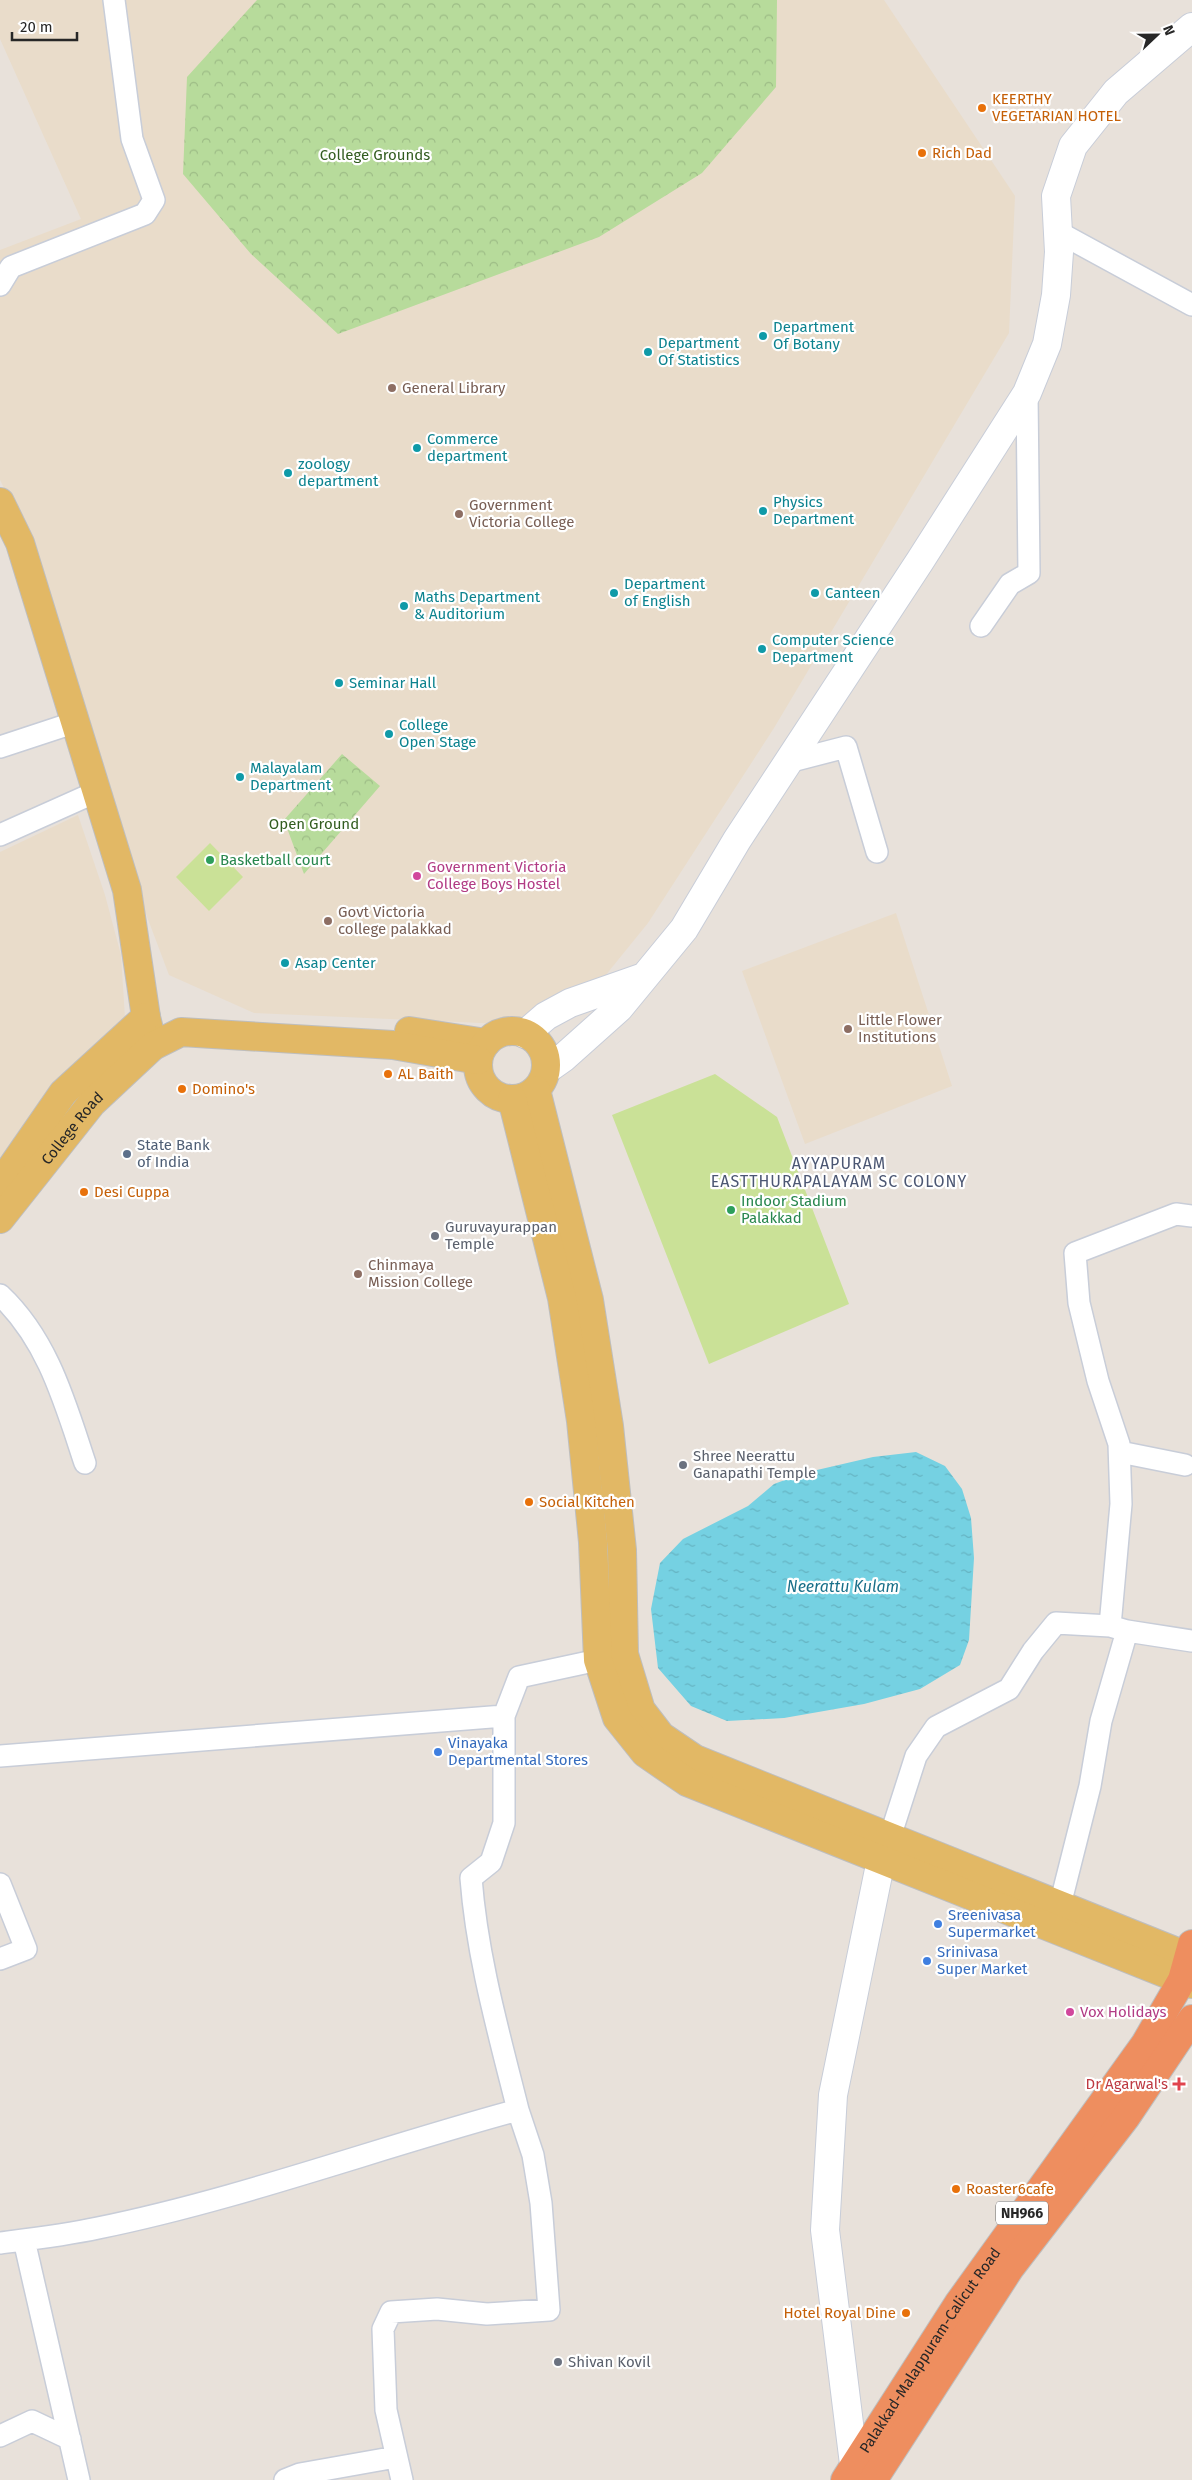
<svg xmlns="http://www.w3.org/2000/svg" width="1192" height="2480" font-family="'Fira Sans',sans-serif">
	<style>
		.education { fill: #e9dcca }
		.park { fill: url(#park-crowns) }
		.pitch { fill: #cae197 }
		.water { fill: url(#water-ripples) }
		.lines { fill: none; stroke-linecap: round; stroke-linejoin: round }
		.street-casing { stroke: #c8cdd8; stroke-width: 24 }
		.secondary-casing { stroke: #c8cdd8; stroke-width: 30 }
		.primary-casing { stroke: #bebebe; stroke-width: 30 }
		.highway-casing { stroke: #bebebe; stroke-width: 30 }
		.street { stroke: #fff; stroke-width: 21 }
		.secondary { stroke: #fff; stroke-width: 28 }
		.primary { stroke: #e2b865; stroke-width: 28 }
		.highway { stroke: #ee8e5f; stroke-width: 28 }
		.food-dot { fill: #e8710a; stroke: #fff; stroke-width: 2 }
		.culture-dot { fill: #0f9aa8; stroke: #fff; stroke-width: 2 }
		.education-dot { fill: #8d6e63; stroke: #fff; stroke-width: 2 }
		.leisure-dot { fill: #2e9e5b; stroke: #fff; stroke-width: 2 }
		.hotel-dot { fill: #d1479c; stroke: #fff; stroke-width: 2 }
		.service-dot { fill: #5c6f8a; stroke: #fff; stroke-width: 2 }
		.worship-dot { fill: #6b7280; stroke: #fff; stroke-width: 2 }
		.shop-dot { fill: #3f7fe0; stroke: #fff; stroke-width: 2 }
		.health-dot { fill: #e0444e; stroke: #fff; stroke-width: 2 }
		.labels { text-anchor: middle; stroke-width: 4.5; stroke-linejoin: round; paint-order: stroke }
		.shield { fill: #fff; stroke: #686868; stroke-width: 1 }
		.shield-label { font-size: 14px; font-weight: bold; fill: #272727 }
		.food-label { font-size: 15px; fill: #c56008; stroke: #fff; text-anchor: start }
		.park-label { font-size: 15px; fill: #325c1f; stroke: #fff }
		.culture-label { font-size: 15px; fill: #0d838f; stroke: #fff; text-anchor: start }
		.education-label { font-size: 15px; fill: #785e54; stroke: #fff; text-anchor: start }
		.leisure-label { font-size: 15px; fill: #27864d; stroke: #fff; text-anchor: start }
		.hotel-label { font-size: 15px; fill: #b23c85; stroke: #fff; text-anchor: start }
		.street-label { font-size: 15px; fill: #272727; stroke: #fff }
		.service-label { font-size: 15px; fill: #4e5e75; stroke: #fff; text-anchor: start }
		.worship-label { font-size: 15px; fill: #5b616d; stroke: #fff; text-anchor: start }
		.shop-label { font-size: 15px; fill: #366cbe; stroke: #fff; text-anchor: start }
		.health-label { font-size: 15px; fill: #be3a42; stroke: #fff; text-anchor: end }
		.neighbourhood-label { font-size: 16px; letter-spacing: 1px; fill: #4c5773; stroke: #fff }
		.water-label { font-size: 16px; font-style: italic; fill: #196f89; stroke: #fff }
	</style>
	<defs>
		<pattern id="park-crowns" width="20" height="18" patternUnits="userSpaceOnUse" patternTransform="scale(1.25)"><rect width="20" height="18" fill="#b7db9b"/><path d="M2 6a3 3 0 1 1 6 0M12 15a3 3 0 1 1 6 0" fill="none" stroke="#9dbc86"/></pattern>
		<pattern id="water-ripples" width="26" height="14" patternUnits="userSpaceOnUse" patternTransform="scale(1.25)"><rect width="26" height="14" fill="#75d1e2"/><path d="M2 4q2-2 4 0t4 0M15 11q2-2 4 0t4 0" fill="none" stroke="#65b3c2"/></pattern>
	</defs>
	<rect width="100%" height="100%" fill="#e8e1da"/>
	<!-- education -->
	<path class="education" d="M0 0H884L1015 196 1009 333 774 728 648 923 592 992 547 1026 254 1013 169 975 143 906 34 548 0 480V250L81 219 0 39Z
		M78 815 105 895 121 955 125 1018 0 1164V852Z
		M896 913 952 1086 805 1144 742 971Z"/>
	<!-- park -->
	<path class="park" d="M257 0H777L776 87 702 173 599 237 338 334 251 254 183 174 187 77Z
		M342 754 380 786 304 874 284 820Z"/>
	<!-- pitch -->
	<path class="pitch" d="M210 843 243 877 209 911 176 877Z
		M715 1074 777 1117 849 1304 709 1364 612 1115Z"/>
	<!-- water -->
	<path class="water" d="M916 1452 945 1466 962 1489 971 1518 974 1558 969 1640 960 1665 920 1689 864 1704 784 1718 727 1721 691 1706 658 1668 651 1609 660 1563 683 1539 748 1506 774 1484 804 1473 873 1457Z"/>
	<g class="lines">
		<defs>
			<path id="street" d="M1058 232 1192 305
				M0 285 11 267 145 214 154 200 132 139 114 0
				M981 626 1010 584 1029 573 1027 393
				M0 747 76 722
				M788 762 846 747 877 852
				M0 835 96 792
				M0 1295C48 1340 65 1403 85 1463
				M1120 1452 1185 1465
				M1110 1626 1121 1504 1119 1444 1098 1381 1079 1303 1075 1253 1176 1214 1192 1216
				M0 1756 504 1716
				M890 1837 916 1756 936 1727 1009 1689 1033 1651 1056 1623 1110 1626 1127 1631 1192 1641
				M0 1884 26 1949 0 1959
				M1060 1905 1090 1786 1101 1721 1127 1631
				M24 2240 79 2480
				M0 2243C32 2239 66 2235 98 2228 240 2199 377 2148 518 2110 499 2034 477 1957 471 1878L491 1862 504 1823V1716L519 1677 612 1657
				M0 2436 32 2421 70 2439
				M285 2480 300 2474 396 2457
				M402 2480 386 2410 383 2329 391 2312 437 2309 487 2314 549 2310 541 2203 533 2155 518 2110"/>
			<path id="secondary" d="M525 1034 546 1016 570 1003 644 977
				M546 1070 563 1058 619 1008 684 929 737 840 920 561 1027 393 1047 344 1056 295 1059 252 1056 196 1073 146 1116 92 1192 27
				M856 2480 825 2230 833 2095 881 1860 889 1837"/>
			<g id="primary">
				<path d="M0 502 20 543 127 890 146 1017 153 1046"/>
				<path d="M409 1031 486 1043"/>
				<circle cx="512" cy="1065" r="34"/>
				<path d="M536 1090 589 1300 609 1426 622 1550 624 1654 641 1710 661 1736 695 1759 1192 1958"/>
				<path d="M512 1099 562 1298 581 1421 593 1542 598 1660 617 1718 645 1753 687 1782 1192 1984"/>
				<path d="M0 1184 63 1093 146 1017"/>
				<path id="s1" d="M0 1219 92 1103 153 1046 181 1032 393 1045 478 1060"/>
			</g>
			<g id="highway">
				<path id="s2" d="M845 2480 958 2304 1145 2044 1182 1980 1192 1944"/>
				<path d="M873 2480 1010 2268 1126 2117 1192 2019"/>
			</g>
		</defs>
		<!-- street casing -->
		<use href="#street" class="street-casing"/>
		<!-- secondary casing -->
		<use href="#secondary" class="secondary-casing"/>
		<!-- primary casing -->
		<use href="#primary" class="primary-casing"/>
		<!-- highway casing -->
		<use href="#highway" class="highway-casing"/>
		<!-- street -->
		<use href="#street" class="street"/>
		<!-- secondary -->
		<use href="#secondary" class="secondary"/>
		<!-- primary -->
		<use href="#primary" class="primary"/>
		<!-- highway -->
		<use href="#highway" class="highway"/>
	</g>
	<!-- markers -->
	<g class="food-dot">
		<circle cx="982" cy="108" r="5"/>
		<circle cx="922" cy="153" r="5"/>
		<circle cx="388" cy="1074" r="5"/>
		<circle cx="182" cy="1089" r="5"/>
		<circle cx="84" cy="1192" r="5"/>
		<circle cx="529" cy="1502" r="5"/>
		<circle cx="956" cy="2189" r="5"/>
		<circle cx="906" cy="2313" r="5"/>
	</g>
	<g class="culture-dot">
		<circle cx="763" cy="336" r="5"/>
		<circle cx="648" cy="352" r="5"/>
		<circle cx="417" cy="448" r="5"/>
		<circle cx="288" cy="473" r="5"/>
		<circle cx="763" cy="511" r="5"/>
		<circle cx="614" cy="593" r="5"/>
		<circle cx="815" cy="593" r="5"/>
		<circle cx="404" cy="606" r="5"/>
		<circle cx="762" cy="649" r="5"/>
		<circle cx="339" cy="683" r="5"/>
		<circle cx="389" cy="734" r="5"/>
		<circle cx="240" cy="777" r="5"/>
		<circle cx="285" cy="963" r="5"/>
	</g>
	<g class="education-dot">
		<circle cx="392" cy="388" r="5"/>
		<circle cx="459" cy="514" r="5"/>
		<circle cx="328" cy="921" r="5"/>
		<circle cx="848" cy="1029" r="5"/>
		<circle cx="358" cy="1274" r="5"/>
	</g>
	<g class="leisure-dot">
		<circle cx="210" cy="860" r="5"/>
		<circle cx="731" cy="1210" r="5"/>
	</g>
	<g class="hotel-dot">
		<circle cx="417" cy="876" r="5"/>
		<circle cx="1070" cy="2012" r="5"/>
	</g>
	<circle class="service-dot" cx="127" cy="1154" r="5"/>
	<g class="worship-dot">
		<circle cx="435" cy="1236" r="5"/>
		<circle cx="683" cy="1465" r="5"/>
		<circle cx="558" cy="2362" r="5"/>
	</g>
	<g class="shop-dot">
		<circle cx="438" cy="1752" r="5"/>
		<circle cx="938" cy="1924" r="5"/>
		<circle cx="927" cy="1961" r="5"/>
	</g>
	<path class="health-dot" d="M1176.5 2076.5h5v5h5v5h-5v5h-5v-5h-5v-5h5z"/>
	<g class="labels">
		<!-- shield labels -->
		<rect class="shield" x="996" y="2201.5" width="52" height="23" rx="4"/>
		<g class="shield-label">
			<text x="1022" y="2218">NH966</text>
		</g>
		<!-- food labels -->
		<g class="food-label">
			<text x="992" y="104">KEERTHY<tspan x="992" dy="17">VEGETARIAN HOTEL</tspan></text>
			<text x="932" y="158">Rich Dad</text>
			<text x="398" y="1079">AL Baith</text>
			<text x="192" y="1094">Domino's</text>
			<text x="94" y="1197">Desi Cuppa</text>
			<text x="539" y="1507">Social Kitchen</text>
			<text x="966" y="2194">Roaster6cafe</text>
			<text x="896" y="2318" text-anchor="end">Hotel Royal Dine</text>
		</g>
		<!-- park labels -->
		<g class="park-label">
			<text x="375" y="160">College Grounds</text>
			<text x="314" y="829">Open Ground</text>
		</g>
		<!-- culture labels -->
		<g class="culture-label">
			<text x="773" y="332">Department<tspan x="773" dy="17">Of Botany</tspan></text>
			<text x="658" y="348">Department<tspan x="658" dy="17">Of Statistics</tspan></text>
			<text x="427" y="444">Commerce<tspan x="427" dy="17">department</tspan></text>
			<text x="298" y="469">zoology<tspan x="298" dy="17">department</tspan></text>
			<text x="773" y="507">Physics<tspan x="773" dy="17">Department</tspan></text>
			<text x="624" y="589">Department<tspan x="624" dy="17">of English</tspan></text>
			<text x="825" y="598">Canteen</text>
			<text x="414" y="602">Maths Department<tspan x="414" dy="17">&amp; Auditorium</tspan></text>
			<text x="772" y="645">Computer Science<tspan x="772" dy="17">Department</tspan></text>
			<text x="349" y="688">Seminar Hall</text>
			<text x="399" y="730">College<tspan x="399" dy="17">Open Stage</tspan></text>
			<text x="250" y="773">Malayalam<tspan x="250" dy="17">Department</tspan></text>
			<text x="295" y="968">Asap Center</text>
		</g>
		<!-- education labels -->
		<g class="education-label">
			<text x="402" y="393">General Library</text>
			<text x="469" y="510">Government<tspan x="469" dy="17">Victoria College</tspan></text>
			<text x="338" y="917">Govt Victoria<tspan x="338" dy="17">college palakkad</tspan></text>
			<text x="858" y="1025">Little Flower<tspan x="858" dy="17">Institutions</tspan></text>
			<text x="368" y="1270">Chinmaya<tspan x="368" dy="17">Mission College</tspan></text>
		</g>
		<!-- leisure labels -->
		<g class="leisure-label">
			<text x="220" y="865">Basketball court</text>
			<text x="741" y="1206">Indoor Stadium<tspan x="741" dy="17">Palakkad</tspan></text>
		</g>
		<!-- hotel labels -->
		<g class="hotel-label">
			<text x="427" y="872">Government Victoria<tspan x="427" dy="17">College Boys Hostel</tspan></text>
			<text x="1080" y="2017">Vox Holidays</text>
		</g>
		<!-- street labels -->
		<g class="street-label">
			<text dy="5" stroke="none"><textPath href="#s1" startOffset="116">College Road</textPath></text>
			<text dy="5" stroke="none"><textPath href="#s2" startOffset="155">Palakkad-Malappuram-Calicut Road</textPath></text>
		</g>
		<!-- service labels -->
		<g class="service-label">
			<text x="137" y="1150">State Bank<tspan x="137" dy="17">of India</tspan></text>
		</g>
		<!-- worship labels -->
		<g class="worship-label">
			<text x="445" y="1232">Guruvayurappan<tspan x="445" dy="17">Temple</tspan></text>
			<text x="693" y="1461">Shree Neerattu<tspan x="693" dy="17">Ganapathi Temple</tspan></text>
			<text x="568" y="2367">Shivan Kovil</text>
		</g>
		<!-- shop labels -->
		<g class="shop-label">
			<text x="448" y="1748">Vinayaka<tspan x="448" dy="17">Departmental Stores</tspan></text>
			<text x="948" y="1920">Sreenivasa<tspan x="948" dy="17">Supermarket</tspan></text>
			<text x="937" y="1957">Srinivasa<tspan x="937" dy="17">Super Market</tspan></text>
		</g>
		<!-- health labels -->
		<g class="health-label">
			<text x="1168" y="2089">Dr Agarwal's</text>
		</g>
		<!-- neighbourhood labels -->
		<g class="neighbourhood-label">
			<text x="839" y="1169">AYYAPURAM<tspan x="839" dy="18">EASTTHURAPALAYAM SC COLONY</tspan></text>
		</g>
		<!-- water labels -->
		<g class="water-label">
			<text x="843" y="1592">Neerattu Kulam</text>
		</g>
	</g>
	<!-- north arrow -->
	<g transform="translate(1157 35) rotate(68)" stroke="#ffffff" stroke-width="4" paint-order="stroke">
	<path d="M0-4L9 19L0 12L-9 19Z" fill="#272727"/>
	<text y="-8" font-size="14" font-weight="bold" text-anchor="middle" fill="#272727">N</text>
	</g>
	<!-- scale -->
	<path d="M12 32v8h65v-8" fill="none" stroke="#272727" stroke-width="2.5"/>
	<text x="20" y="32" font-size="15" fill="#272727" stroke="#ffffff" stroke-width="4" paint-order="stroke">20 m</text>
</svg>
